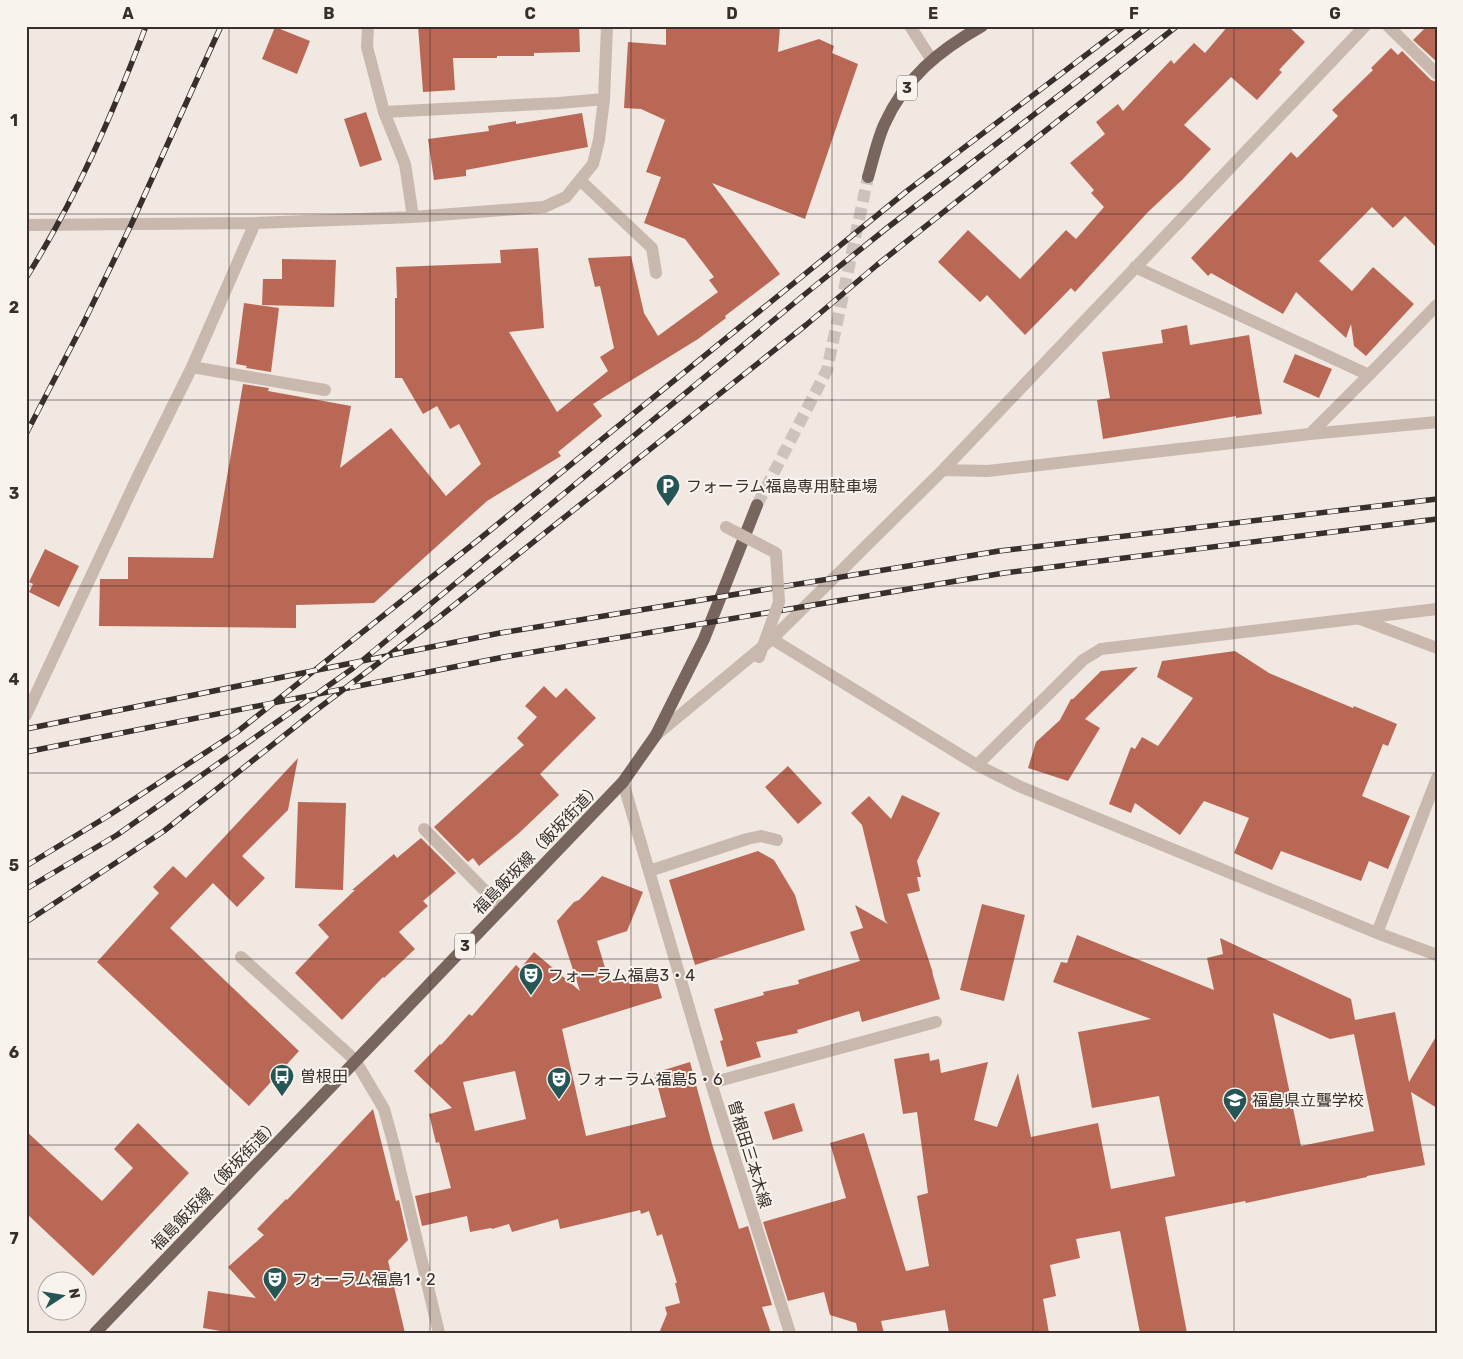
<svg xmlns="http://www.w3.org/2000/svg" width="1463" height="1359" font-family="Rubik,'Noto Sans JP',sans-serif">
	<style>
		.building { fill: #ba6856; fill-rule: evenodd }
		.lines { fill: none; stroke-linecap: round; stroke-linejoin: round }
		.major-tunnel { stroke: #ccc3bd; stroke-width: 12; stroke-dasharray: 12 6; stroke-linecap: butt }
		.minor { stroke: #c8b8ae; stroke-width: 12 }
		.major { stroke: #78655e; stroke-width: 12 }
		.rail-casing { stroke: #382e2b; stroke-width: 5.5 }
		.rail { stroke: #f9f3ed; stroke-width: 4; stroke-dasharray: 11; stroke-linecap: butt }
		.minor-bridge { stroke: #c8b8ae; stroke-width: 12 }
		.grid { fill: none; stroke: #382e2b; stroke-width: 1; stroke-opacity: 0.55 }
		.labels { text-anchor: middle; stroke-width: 4; stroke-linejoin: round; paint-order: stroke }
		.shield { fill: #f9f3ed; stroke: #726965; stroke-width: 1 }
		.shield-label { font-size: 15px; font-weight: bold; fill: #382e2b }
		.poi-label { font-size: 16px; fill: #382e2b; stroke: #f9f3ed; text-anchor: start }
		.street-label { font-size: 16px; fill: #382e2b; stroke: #f9f3ed }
		.neatline { fill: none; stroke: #382e2b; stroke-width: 2 }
		.grid-label { font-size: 16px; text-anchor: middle; font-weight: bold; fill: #382e2b }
	</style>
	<rect width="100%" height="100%" fill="#f1e8e1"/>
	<!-- building -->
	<path class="building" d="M418 26H579L580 52 534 53V56H497V58H453L455 90 423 92Z
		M666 26H780L778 52 819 39 834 46 832 53 858 64 805 219 712 183 780 274 725 316 726 318 698 339 593 404 602 416 558 452 561 456 487 501 374 603 296 605V628L99 626 100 579H128V557L213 558 243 384 269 388 268 391 351 406 340 468 391 428 446 496 481 464 459 424 450 429 437 406 423 414 402 378H395V298H397L396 267 501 263 500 250 538 248 544 328 509 332 557 412 608 371 600 357 614 348 600 286 595 287 588 258 631 256 644 313 658 336 718 292 709 280 714 277 685 239 644 223 661 177 646 172 665 120 641 109 624 108 628 42 666 45Z
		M1228 26H1288L1305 42 1279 70 1282 72 1257 100 1231 77 1184 125 1211 149 1182 180 1147 213 1075 292 1071 288 1025 335 987 295 980 302 938 262 968 230 1020 279 1066 230 1076 239 1104 207 1091 193 1094 190 1070 163 1105 134 1096 122 1118 104 1123 111 1171 60 1174 64 1194 43 1205 53Z
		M1427 26H1437V62L1413 40Z
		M275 27 310 41 297 74 262 59Z
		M1391 48 1398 55 1402 51 1431 80 1437 82V248L1405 216 1393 228 1372 207 1319 261 1352 291 1373 267 1414 304 1366 356 1354 346 1351 324 1346 338 1296 292 1283 314 1211 273 1208 276 1191 258 1291 152 1297 158 1338 116 1332 110 1373 70 1371 68Z
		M366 112 382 160 360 167 344 119Z
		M582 113 588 147 466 170V176L434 180 428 139 489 131 488 126 516 121V124Z
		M282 259 336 260 334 307 262 305 263 279H282Z
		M244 303 279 308 271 372 246 368 247 366 236 364Z
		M1187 325 1190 345 1249 335 1262 414 1236 418V416L1103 439 1097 400 1110 398 1102 352 1163 343 1161 330Z
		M1295 354 1332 369 1319 398 1283 382Z
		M45 549 79 566 59 607 29 592 33 584 29 582Z
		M1235 651 1269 673 1353 708 1354 706 1397 724 1388 746 1383 744 1362 796 1410 816 1388 869 1369 861 1361 881 1281 851 1272 870 1234 853 1249 818 1204 801 1180 835 1135 803 1131 813 1109 804 1131 747 1135 749 1142 737 1158 746 1193 698 1157 677 1162 661Z
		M1138 667 1085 719 1100 728 1068 781 1028 768 1036 742 1060 720 1071 699H1073L1101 671Z
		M544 686 556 698 566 688 596 718 540 774 559 795 518 834 479 866 473 858 468 862 434 827 524 745 517 738 537 717 525 706Z
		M298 758 288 810 242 856 265 878 237 907 213 883 170 928 299 1051 249 1106 97 962 159 893 153 887 173 866 186 878Z
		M788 766 822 803 798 824 765 787Z
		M902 795 940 813 917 861 921 877H917L920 891 907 894 933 973 932 972 940 999 862 1022 859 1011 797 1030 798 1033 756 1042 761 1057 727 1067 720 1041 723 1040 714 1009 764 995 763 992 799 984 798 980 860 961 850 932 863 928 855 905 888 924 885 920 862 825 851 813 869 796 891 819Z
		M298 802 346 803 343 890 295 888Z
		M421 838 456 873 423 901 428 906 399 932 415 949 384 978 383 977 342 1020 295 973 329 937 318 925 355 890H352L394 854 397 858Z
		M758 851 774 860 795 895 805 930 695 965 669 880Z
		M602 876 643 892 627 931 597 941 609 981 639 972 641 979 655 975 662 998 562 1029 586 1136 666 1117 654 1073 690 1062 712 1144 739 1229 748 1226 772 1305 762 1307 771 1333H659L667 1314 665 1307 680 1303 675 1283H677L662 1234 657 1236 649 1211 641 1214 640 1210 560 1229 558 1219 512 1232 509 1224 492 1229 491 1228 470 1232 467 1216 422 1226 415 1196 451 1188 439 1142 436 1143 429 1114 452 1108 414 1071 440 1044 441 1045 469 1014 472 1016 516 965 520 969 534 952 580 991 557 921 574 902 579 900ZM515 1071 526 1119 475 1131 463 1082Z
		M982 904 1025 915 1004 1001 960 990Z
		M1077 935 1214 990 1207 958 1223 954 1220 938 1351 999 1355 1020 1395 1012 1409 1082 1437 1035V1108L1411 1092 1425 1165 1367 1176V1177L1246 1203 1245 1201 1165 1217 1187 1333H1140L1120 1231 1076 1239 1080 1258 1050 1265 1056 1296 1043 1299 1049 1333H949L945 1310 881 1321 884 1333H858L856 1323 830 1315 824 1292 788 1301 763 1222 846 1198 830 1143 864 1133 906 1271 929 1266 917 1196 928 1193 917 1112 903 1114 894 1059 929 1053 930 1061 939 1059 941 1073 988 1062 974 1120 997 1127 1018 1073 1031 1137 1098 1123 1111 1189 1175 1176 1159 1096 1092 1108 1078 1032 1151 1019 1053 982 1061 962 1067 963ZM1273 1013 1330 1039 1354 1034 1374 1131 1301 1146Z
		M794 1103 803 1131 773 1140 764 1112Z
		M373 1109 396 1201 399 1200 408 1240 388 1261 405 1333H232L203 1328 208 1291 256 1298 228 1267 264 1235 257 1229 286 1199 287 1200Z
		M138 1123 189 1173 93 1276 26 1213V1131L102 1201 133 1168 114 1149Z"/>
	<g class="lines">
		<!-- major-tunnel -->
		<path class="major-tunnel" d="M757 505 827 370 868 177"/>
		<!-- minor -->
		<path class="minor" d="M368 26 367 47 384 112 405 164 413 217
			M910 26 931 59
			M1388 26 1437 74
			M384 112 559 103 604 99
			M581 181 652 248 656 273
			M26 225 255 223 413 217 544 207 566 197 593 164 599 140 604 99 607 26
			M1135 267 1369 375 1310 434
			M192 367 325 390
			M1369 375 1437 305
			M943 470 988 471 1310 434 1437 422
			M1360 619 1437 648
			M772 639 977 765 1021 787 1377 933 1437 955
			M26 715 138 476 192 367 255 223
			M656 735 772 639 943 470 1365 26
			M977 765 1083 660 1101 649 1437 609
			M623 782 711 1083 790 1333
			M424 829 502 908
			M649 871 747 839 761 836 777 840
			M1377 933 1437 778
			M241 957 355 1060 384 1109 394 1145 439 1333
			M711 1083 936 1022"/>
		<!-- major -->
		<path class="major" d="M868 177C873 160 877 141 884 125 905 78 938 51 982 26
			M95 1333 623 782 656 735 704 639 757 505"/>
		<defs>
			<path id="rail" d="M26 278C76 199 113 113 146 26
				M26 434 83 324 131 225 221 26
				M26 729 500 633 999 551 1437 499
				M26 752 504 657 1004 573 1437 519
				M26 866 108 816 237 732 477 541 907 191 1124 26
				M26 889 117 835 352 669 810 290 887 228 1149 26
				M26 922 164 831 315 711 438 618 806 325 877 265 1177 26"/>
		</defs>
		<!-- rail casing -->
		<use href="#rail" class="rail-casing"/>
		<!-- rail -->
		<use href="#rail" class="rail"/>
		<!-- minor-bridge -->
		<path class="minor-bridge" d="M726 527 776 553 779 602 759 657"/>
	</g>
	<!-- grid -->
	<path class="grid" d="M229 26V1333M430 26V1333M631 26V1333M832 26V1333M1033 26V1333M1234 26V1333M26 214H1437M26 400H1437M26 586H1437M26 773H1437M26 959H1437M26 1145H1437"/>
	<!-- icons -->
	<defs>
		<symbol id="parking-pin" viewBox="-11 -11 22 30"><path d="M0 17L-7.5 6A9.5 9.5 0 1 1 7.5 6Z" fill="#255555" stroke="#f9f3ed"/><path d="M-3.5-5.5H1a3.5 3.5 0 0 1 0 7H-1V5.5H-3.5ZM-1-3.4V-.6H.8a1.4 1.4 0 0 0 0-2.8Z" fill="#fff"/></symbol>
		<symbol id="theatre-pin" viewBox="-11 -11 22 30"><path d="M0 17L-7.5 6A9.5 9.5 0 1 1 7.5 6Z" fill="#255555" stroke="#f9f3ed"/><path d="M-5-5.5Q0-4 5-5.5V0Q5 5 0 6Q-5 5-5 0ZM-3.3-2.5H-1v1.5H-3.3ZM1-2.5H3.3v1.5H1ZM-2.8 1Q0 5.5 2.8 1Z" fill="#fff"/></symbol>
		<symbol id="bus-pin" viewBox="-11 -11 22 30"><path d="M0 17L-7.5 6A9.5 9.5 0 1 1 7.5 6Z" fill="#255555" stroke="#f9f3ed"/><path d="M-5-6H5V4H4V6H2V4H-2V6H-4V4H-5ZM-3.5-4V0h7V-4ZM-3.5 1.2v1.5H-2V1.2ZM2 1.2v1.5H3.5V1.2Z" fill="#fff"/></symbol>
		<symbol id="school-pin" viewBox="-11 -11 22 30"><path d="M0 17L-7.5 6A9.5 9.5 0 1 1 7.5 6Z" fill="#255555" stroke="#f9f3ed"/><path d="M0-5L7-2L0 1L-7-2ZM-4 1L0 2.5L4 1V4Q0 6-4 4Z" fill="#fff"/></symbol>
	</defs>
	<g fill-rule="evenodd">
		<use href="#parking-pin" x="654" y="472" width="28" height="38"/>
		<use href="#theatre-pin" x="517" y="961" width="28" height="38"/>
		<use href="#bus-pin" x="268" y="1062" width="28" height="38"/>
		<use href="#theatre-pin" x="545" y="1065" width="28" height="38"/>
		<use href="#school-pin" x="1221" y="1086" width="28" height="38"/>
		<use href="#theatre-pin" x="261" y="1265" width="28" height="38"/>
	</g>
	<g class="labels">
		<!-- shield labels -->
		<g class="shield">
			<rect x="897" y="75.5" width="20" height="25" rx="4"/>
			<rect x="455" y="933.5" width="20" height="25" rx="4"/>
		</g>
		<g class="shield-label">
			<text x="907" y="93">3</text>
			<text x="465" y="951">3</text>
		</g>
		<!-- poi labels -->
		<g class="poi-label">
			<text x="686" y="492">フォーラム福島専用駐車場</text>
			<text x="548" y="981">フォーラム福島3・4</text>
			<text x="300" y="1082">曽根田</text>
			<text x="576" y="1085">フォーラム福島5・6</text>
			<text x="1252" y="1106">福島県立聾学校</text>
			<text x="292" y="1285">フォーラム福島1・2</text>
		</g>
		<!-- street labels -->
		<g class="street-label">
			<text transform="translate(537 848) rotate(-46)" y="6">福島飯坂線（飯坂街道）</text>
			<text transform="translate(750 1154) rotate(73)" y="6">曽根田三本木線</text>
			<text transform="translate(215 1184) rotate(-46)" y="6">福島飯坂線（飯坂街道）</text>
		</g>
	</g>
	<!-- border -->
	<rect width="1463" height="1359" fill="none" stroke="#f9f3ed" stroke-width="55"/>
	<!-- north arrow -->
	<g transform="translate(62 1296) rotate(78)"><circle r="24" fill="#f9f3ed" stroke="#aca49f"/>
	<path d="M0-4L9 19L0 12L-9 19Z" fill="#255555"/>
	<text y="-8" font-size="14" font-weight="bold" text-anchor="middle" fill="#382e2b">N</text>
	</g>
	<rect x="28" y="28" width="1408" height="1304" class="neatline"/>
	<g class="grid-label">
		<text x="128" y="19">A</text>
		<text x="329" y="19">B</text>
		<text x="530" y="19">C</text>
		<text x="732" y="19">D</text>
		<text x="933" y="19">E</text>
		<text x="1134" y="19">F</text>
		<text x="1335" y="19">G</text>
		<text x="14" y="126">1</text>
		<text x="14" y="313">2</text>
		<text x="14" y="499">3</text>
		<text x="14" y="685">4</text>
		<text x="14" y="871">5</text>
		<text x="14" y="1058">6</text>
		<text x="14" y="1244">7</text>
	</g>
</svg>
